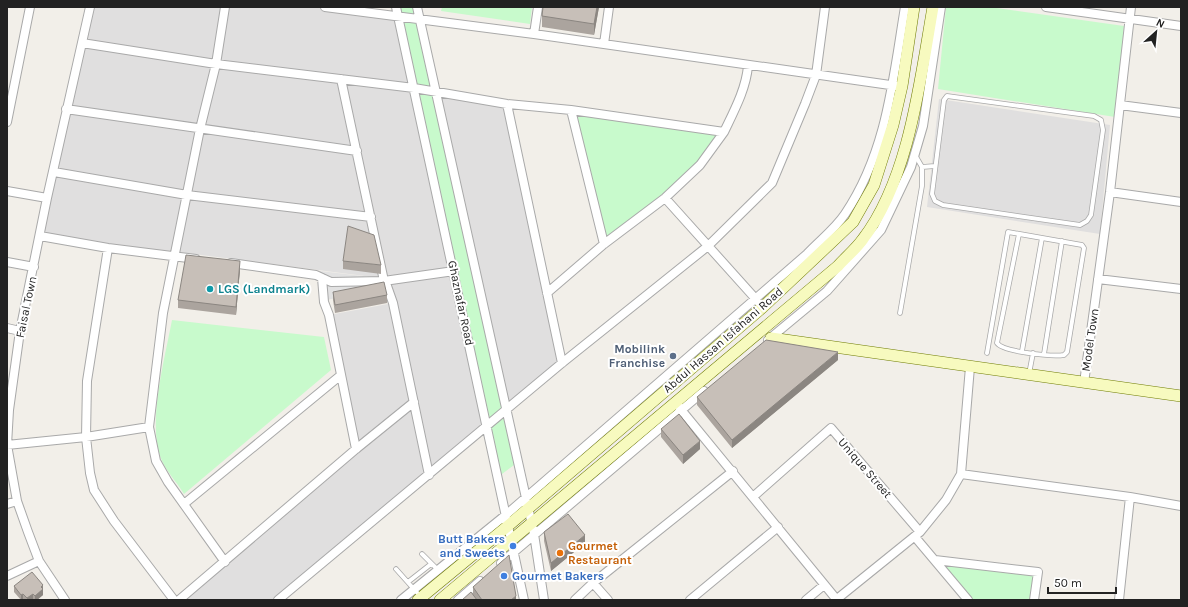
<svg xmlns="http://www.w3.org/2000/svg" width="1188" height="607" font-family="Karla,sans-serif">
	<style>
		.residential { fill: #e0dfdf }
		.park { fill: #c8facc }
		.parking { fill: #e2e2e2 }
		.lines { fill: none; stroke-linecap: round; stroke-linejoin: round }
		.lane-casing { stroke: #a9a9a9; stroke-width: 5.5 }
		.street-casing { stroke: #a9a9a9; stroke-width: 10 }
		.secondary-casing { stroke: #707d05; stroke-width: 12 }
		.lane { stroke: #fff; stroke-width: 4 }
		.street { stroke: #fff; stroke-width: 8 }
		.secondary { stroke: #f7fabf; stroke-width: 11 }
		.wall { fill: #aba49e }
		.shaded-wall { fill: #8b8681 }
		.building { fill: #c7bfb8; stroke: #8b8681 }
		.culture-dot { fill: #0f9aa8; stroke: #fff; stroke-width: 1.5 }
		.service-dot { fill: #5c6f8a; stroke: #fff; stroke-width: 1.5 }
		.shop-dot { fill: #3f7fe0; stroke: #fff; stroke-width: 1.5 }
		.food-dot { fill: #e8710a; stroke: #fff; stroke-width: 1.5 }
		.labels { text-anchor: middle; stroke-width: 4; stroke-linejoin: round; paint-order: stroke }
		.culture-label { font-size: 12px; font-weight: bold; fill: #0d838f; stroke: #fff; text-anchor: start }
		.street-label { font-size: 12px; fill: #222; stroke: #fff }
		.service-label { font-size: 12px; font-weight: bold; fill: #4e5e75; stroke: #fff; text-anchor: end }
		.shop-label { font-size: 12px; font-weight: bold; fill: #366cbe; stroke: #fff; text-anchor: end }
		.food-label { font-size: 12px; font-weight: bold; fill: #c56008; stroke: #fff; text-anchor: start }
	</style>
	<rect width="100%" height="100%" fill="#f2efe9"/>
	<!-- residential -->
	<path class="residential" d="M90 7H325L399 17 487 426 278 600H173L356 449 329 315 393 303 388 279 178 252V255L43 234Z
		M436 92 507 104 562 363 507 410Z
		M939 99 1110 125 1100 234 927 207Z"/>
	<!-- park -->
	<path class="park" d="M396 7H416L518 462 498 477Z
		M442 7H532L530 24 441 11Z
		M946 7H989L1124 26 1115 117 938 89Z
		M571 110 724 132 700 165 604 244Z
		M172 320 324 337 331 370 184 494C177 482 164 469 160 456 148 420 165 358 172 320Z
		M935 560 1038 572 1034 600H968Z"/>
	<!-- parking -->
	<path class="parking" d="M320 271 388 279 390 288 326 300Z"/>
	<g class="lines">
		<defs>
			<path id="lane" d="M947 96 1094 116 1101 120 1103 130 1091 215 1087 221 1080 225 943 205 935 201 932 194 944 100Z
				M922 167 935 166
				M900 313 922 186V167L915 155
				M1022 351 1042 238
				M987 353 1008 232 1082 245 1084 248 1067 352 1064 355C1053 357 1003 352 997 343L1019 234
				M1044 354 1062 241
				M1029 374 1033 353
				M422 554 439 571
				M396 569 421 597
				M408 582 431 564"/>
			<path id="street" d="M325 7 534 34 897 86
				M396 7 524 600
				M417 7 534 534 544 600
				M1046 7 1181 26
				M534 34 538 7
				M82 43 216 64 414 88 507 104 571 110 724 132 700 165 665 198 604 244 547 293
				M604 44 609 7
				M341 79 384 281 387 286 393 303 429 475
				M507 104 562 363
				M1120 105 1181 113
				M66 109 357 151
				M571 110 604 244
				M7 122 30 7
				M724 132C734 111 746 89 748 66
				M54 172 187 195 371 217
				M7 191 47 198
				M1110 192 1181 202
				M665 198 763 307
				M40 236 108 248 196 259
				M108 248 87 381 86 437 90 473 94 490 114 521 174 600
				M7 262 34 267
				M231 263 316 275 331 282 384 281 454 271
				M322 278 324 302 329 315 356 449
				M1098 279 1181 289
				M7 328 20 331
				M768 340 827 291 881 230 911 167 923 126 941 7
				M1084 383 1110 192 1131 7
				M678 406 837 600
				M7 445 86 437 149 427
				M961 474 1130 497 1181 506
				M754 496 831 428 920 532
				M7 504 17 501
				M184 504 341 375
				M915 537 968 600
				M935 560 1038 572 1034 600
				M225 562 168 482 156 461 149 427 163 313 200 129 216 64 225 7
				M501 563 704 391
				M7 576 39 561
				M593 583 608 600
				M837 599 920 532 946 500 961 474 970 367
				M65 600 39 561 28 532 17 501 7 445 9 410 20 331 47 198 90 7
				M179 600 356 449 414 402
				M278 600 562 363 708 246 772 183 805 104 816 75 825 7
				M401 600 507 514 807 254C819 241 835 229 845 214 887 152 893 79 905 7
				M458 600 480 581
				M575 600 593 583 733 471
				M690 600 778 527
				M806 600 824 585
				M1119 600 1130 497"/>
			<path id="secondary" d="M771 338 1181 396
				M418 600 509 525 763 307 853 222 874 185 893 125 902 86 914 7
				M440 600 838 266C846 257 856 249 863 239 909 179 920 81 933 7"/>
		</defs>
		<!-- lane casing -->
		<use href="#lane" class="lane-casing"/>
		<!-- street casing -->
		<use href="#street" class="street-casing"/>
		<!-- secondary casing -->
		<use href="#secondary" class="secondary-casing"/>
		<!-- lane -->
		<use href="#lane" class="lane"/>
		<!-- street -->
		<use href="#street" class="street"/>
		<!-- secondary -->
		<use href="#secondary" class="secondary"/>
	</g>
	<!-- wall -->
	<path class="wall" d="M543 7H599L594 35 542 27V16Z
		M343 261 381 265V274L343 269Z
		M240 269 236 315 178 308V300Z
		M333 292 387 295V303L335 313 333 300Z
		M838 360 732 448 697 405V397Z
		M661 429 700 449 683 464 661 437Z
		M544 532 585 543 551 571 544 541Z
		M14 586 43 588V595L37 600H33V599L32 600H24L23 599 21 600 14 592Z
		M473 587 516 600H462L473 594Z"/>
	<!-- shaded-wall -->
	<path class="shaded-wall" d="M597 7H599L594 35V24Z
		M240 261V269L236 315V307Z
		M838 352V360L732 448V440Z
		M700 441V449L683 464V455Z
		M585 535V543L551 571V563Z
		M43 585V595L37 600H35V596Z
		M23 594V599L21 600V595Z
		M33 594V599L32 600H27V598Z
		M516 596V600H511Z"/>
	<!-- building -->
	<path class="building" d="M543 7H597L594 24 542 16Z
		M348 226 374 235 381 265 343 261Z
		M186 255 240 261 236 307 178 300Z
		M384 282 387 295 335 305 333 292Z
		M766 340 838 352 732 440 697 397Z
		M679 414 700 441 683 455 661 429Z
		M568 514 585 535 551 563 544 532Z
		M509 555 516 596 511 600H482L473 587Z
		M32 572 43 585 41 587 43 589 35 596 33 594 27 598 23 594 21 595 14 586Z
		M471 592 477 600H462Z"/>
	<!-- markers -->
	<circle class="culture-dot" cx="210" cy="289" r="4"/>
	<circle class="service-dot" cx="673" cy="356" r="4"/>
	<g class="shop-dot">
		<circle cx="513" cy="546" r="4"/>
		<circle cx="504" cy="576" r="4"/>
	</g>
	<circle class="food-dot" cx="560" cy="553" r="4"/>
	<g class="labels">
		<!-- culture labels -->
		<g class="culture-label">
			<text x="218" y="293">LGS (Landmark)</text>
		</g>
		<!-- street labels -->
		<g class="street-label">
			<text transform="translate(461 303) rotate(78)" y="4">Ghaznafar Road</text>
			<text transform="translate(26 307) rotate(-78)" y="4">Faisal Town</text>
			<text transform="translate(723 340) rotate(-41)" y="4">Abdul Hassan Isfahani Road</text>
			<text transform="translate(1090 340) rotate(-82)" y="4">Model Town</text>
			<text transform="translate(865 468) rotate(49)" y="4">Unique Street</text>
		</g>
		<!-- service labels -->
		<g class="service-label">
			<text x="665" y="353">Mobilink<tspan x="665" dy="14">Franchise</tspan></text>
		</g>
		<!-- shop labels -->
		<g class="shop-label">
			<text x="505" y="543">Butt Bakers<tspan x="505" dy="14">and Sweets</tspan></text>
			<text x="512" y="580" text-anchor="start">Gourmet Bakers</text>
		</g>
		<!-- food labels -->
		<g class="food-label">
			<text x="568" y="550">Gourmet<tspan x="568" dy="14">Restaurant</tspan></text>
		</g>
	</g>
	<!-- border -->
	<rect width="1188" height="607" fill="none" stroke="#222222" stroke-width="16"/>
	<!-- north arrow -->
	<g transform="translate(1156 32) rotate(27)" stroke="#ffffff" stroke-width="3" paint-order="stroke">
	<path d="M0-3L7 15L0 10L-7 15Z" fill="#222222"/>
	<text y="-6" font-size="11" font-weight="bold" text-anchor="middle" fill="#222222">N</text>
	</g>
	<!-- scale -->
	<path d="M1048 587v6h68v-6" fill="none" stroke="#222222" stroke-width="2"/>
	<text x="1054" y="587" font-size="12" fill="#222222" stroke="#ffffff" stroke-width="3" paint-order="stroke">50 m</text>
</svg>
